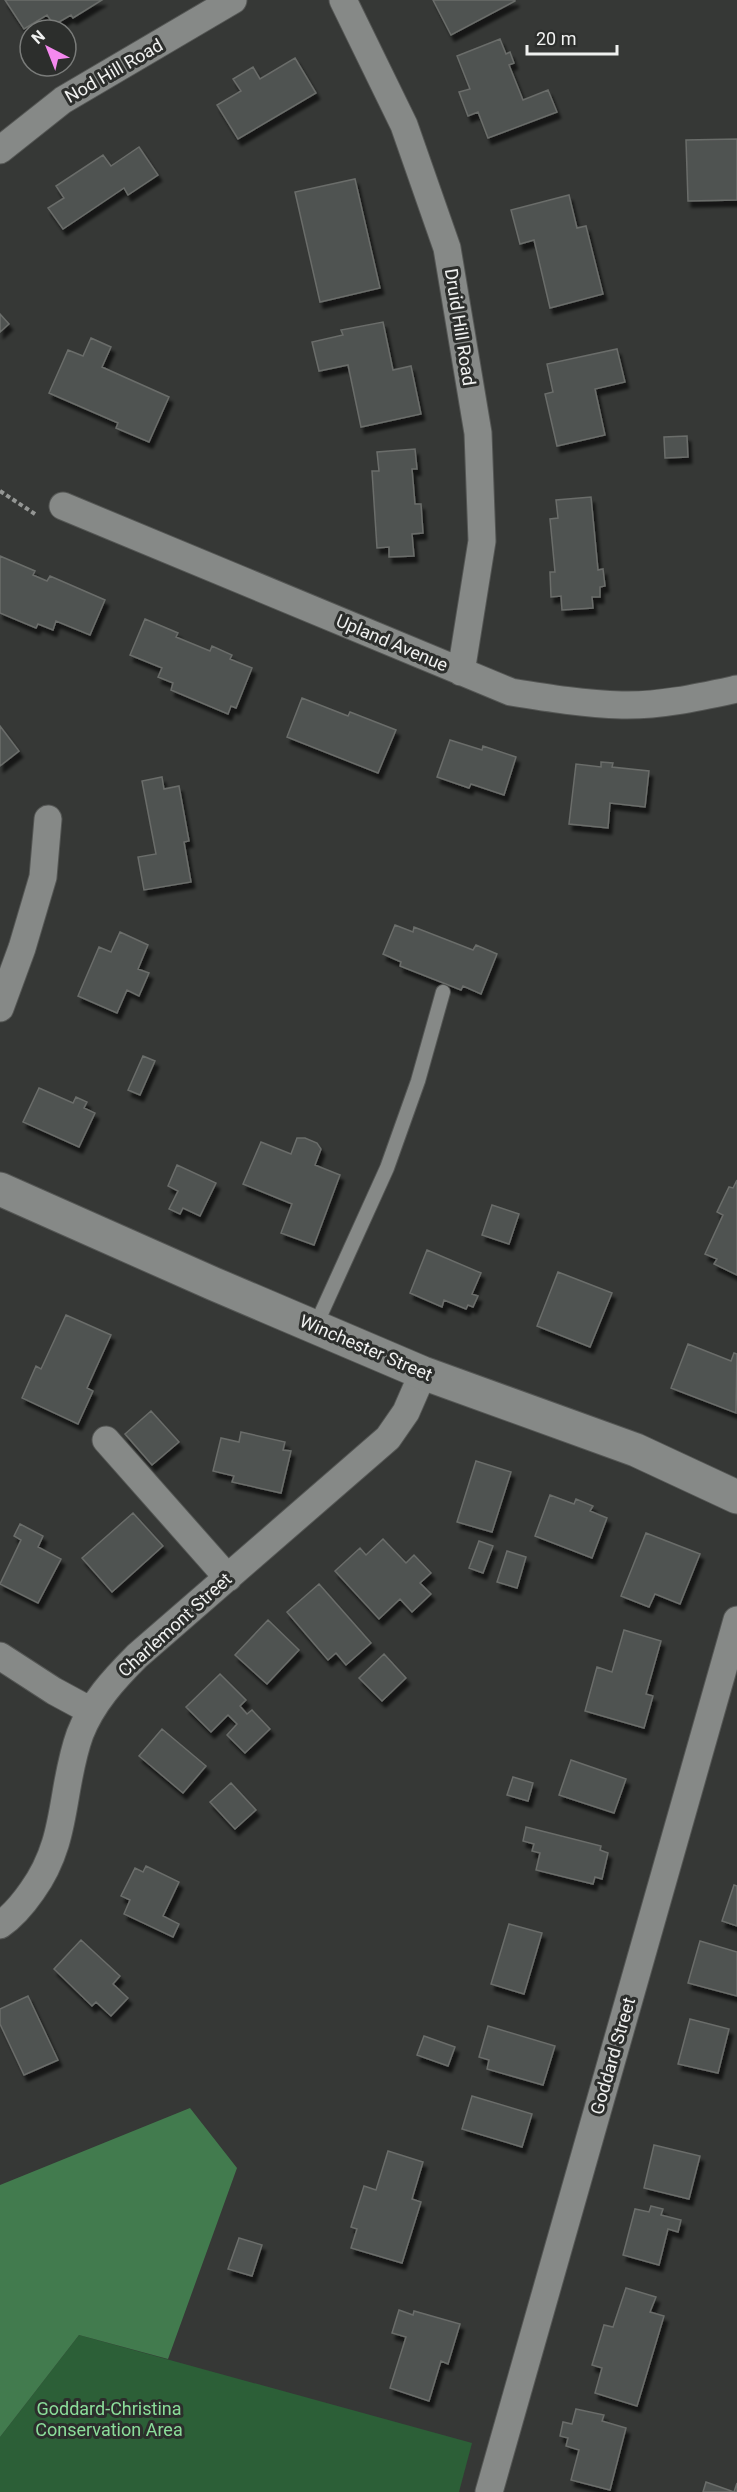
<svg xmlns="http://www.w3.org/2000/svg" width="737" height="2492" font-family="Roboto,sans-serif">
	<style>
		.green { fill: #2c5f37 }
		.forest { fill: #427b4e }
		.building { fill: #505251; stroke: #6a6d6a; stroke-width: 1.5; filter: url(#shadow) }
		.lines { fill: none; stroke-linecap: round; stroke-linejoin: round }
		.service-casing { stroke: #545654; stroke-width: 16 }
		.minor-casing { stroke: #545654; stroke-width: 29 }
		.tertiary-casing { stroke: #545654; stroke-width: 35 }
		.path { stroke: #949694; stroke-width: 4; stroke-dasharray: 4.5 3; stroke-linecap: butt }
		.service { stroke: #868987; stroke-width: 14 }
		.minor { stroke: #868987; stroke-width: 27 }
		.tertiary { stroke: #868987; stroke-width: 33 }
		.labels { text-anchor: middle; stroke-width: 6; stroke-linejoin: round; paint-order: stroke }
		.street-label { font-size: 18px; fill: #f0f1f0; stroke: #2c2e2c }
		.park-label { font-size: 18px; fill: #8bdd9a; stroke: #2c2e2c }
	</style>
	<defs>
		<filter id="shadow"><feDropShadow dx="3.5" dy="6" stdDeviation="1.5" flood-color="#0009"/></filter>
	</defs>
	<rect width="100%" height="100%" fill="#363836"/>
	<!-- green -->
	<path class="green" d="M79 2335 472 2443 459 2492H0V2437Z"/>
	<!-- forest -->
	<path class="forest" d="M190 2108 237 2168 168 2359 79 2335 0 2437V2185Z"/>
	<!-- building -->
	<path class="building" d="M5 0H102L73 18 71 15 54 25 47 15 24 29Z
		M433 0H515V1L451 35Z
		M500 39 506 54 510 52 514 63 509 65 523 100 548 90 557 112 488 138 478 112 468 116 459 92 470 89 457 56Z
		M295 58 316 93 238 139 217 105 241 91 233 79 253 67 260 79Z
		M737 139V200L688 201 686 140Z
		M139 147 158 175 128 195 124 188 63 229 48 208 64 198 56 186 103 155 111 166Z
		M355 179 380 288 320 302 295 192Z
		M569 195 577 228 586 226 603 294 550 308 534 240 520 244 511 210Z
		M0 314 9 324 0 332Z
		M383 322 393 370 411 366 421 414 361 427 348 365 319 371 312 342 343 335 341 330Z
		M91 338 111 347 102 367 169 397 149 442 116 428 118 423 49 393 68 350 83 356Z
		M617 349 625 382 595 389 605 435 557 446 545 394 553 392 547 364Z
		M687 436 688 457 665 458 664 437Z
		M415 449 417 469H412L415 504H421L423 533 412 534 414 556 389 557V547L377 548 372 471H379L377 452Z
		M591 497 598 570 603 569 605 586 600 587V597H592L593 608 562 610 561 596 551 597 550 572H555L550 519 558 518 556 500Z
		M0 556 35 571 33 575 47 581 50 576 105 600 90 635 56 621 53 630 38 624 36 628 0 613Z
		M145 619 178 633 176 637 210 651 212 646 232 655 230 659 252 668 236 708 231 706 228 714 171 690 173 683 158 677 162 668 130 655Z
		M302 698 348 716 350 712 396 730 378 773 287 737Z
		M0 726 19 751 0 766Z
		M450 740 482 750 483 746 516 757 504 795 471 784 469 788 437 777Z
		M601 762 613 763 612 767 649 771 645 807 610 803 608 828 569 824 576 764 601 767Z
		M162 777 164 789 179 786 189 841 184 842 191 882 144 890 138 857 156 854 142 781Z
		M395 925 413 932 414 927 473 950 476 945 497 954 481 994 463 986 461 990 400 966 401 962 383 954Z
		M120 932 148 945 138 969 149 973 139 996 127 990 117 1013 78 996 99 947 111 952Z
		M143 1056 155 1061 140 1095 128 1090Z
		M39 1088 73 1103 76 1097 87 1102 84 1108 95 1113 79 1147 23 1122Z
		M297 1138H305L317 1143 321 1149 315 1165 340 1175 314 1245 281 1233 292 1204 243 1184 261 1142 291 1154Z
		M177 1165 216 1183 200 1216 183 1208 180 1214 169 1209 178 1191 168 1186Z
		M737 1180V1275L714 1264 717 1259 705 1254 723 1215 717 1212 729 1187 733 1188Z
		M492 1205 519 1214 509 1244 482 1235Z
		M427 1250 481 1273 472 1294 478 1296 473 1307 468 1305 466 1309 444 1300 442 1307 410 1293Z
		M558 1272 612 1293 590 1347 537 1326Z
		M66 1315 111 1335 87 1388 93 1391 78 1424 22 1398 36 1366 41 1369Z
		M688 1344 731 1361 734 1353 737 1354 736 1413 671 1388Z
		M151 1411 179 1442 152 1465 125 1434Z
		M241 1432 285 1442 283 1450 291 1451 281 1493 232 1482 234 1476 213 1471 221 1438 239 1442Z
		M476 1461 511 1472 492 1532 457 1522Z
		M550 1495 574 1504 576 1499 593 1506 590 1511 607 1518 592 1558 535 1536Z
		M133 1513 163 1546 112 1592 82 1558Z
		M20 1524 43 1536 38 1547 61 1559 38 1603 0 1584 21 1540 14 1536Z
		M646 1533 700 1554 680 1604 655 1594 649 1607 621 1596Z
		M383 1539 406 1563 414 1555 431 1573 420 1583 431 1594 412 1612 400 1599 379 1619 335 1571 360 1548 366 1555Z
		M479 1541 493 1546 483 1573 469 1568Z
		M507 1551 526 1557 517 1588 497 1582Z
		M319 1584 371 1643 346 1665 336 1653 328 1660 287 1612Z
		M268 1620 299 1650 267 1684 235 1655Z
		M624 1630 661 1641 646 1694 653 1696 644 1728 585 1711 597 1667 612 1672Z
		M384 1654 406 1678 382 1701 359 1678Z
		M220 1674 246 1700 240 1706 247 1714 252 1710 270 1729 245 1753 227 1735 237 1724 228 1715 211 1732 186 1707Z
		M162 1729 206 1766 183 1793 139 1756Z
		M571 1760 626 1779 614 1813 559 1795Z
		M513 1777 533 1783 528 1801 507 1795Z
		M231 1783 256 1810 235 1829 210 1802Z
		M526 1827 601 1846 600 1850 608 1853 602 1879 595 1877 593 1884 536 1870 540 1853 532 1851 534 1844 523 1841Z
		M146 1866 179 1882 163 1916 179 1924 173 1937 124 1914 130 1900 121 1896 135 1868 143 1872Z
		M734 1885 737 1886V1926L722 1921Z
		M509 1924 542 1933 524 1994 491 1984Z
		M81 1940 120 1976 113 1984 128 1998 111 2016 96 2002 92 2006 54 1969Z
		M700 1941 737 1952V1996L688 1983Z
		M28 1996 58 2060 24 2075 0 2024V2009Z
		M690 2019 729 2029 718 2073 678 2064Z
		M488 2026 555 2046 543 2085 487 2069 489 2060 479 2057Z
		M424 2036 455 2047 448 2066 417 2055Z
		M472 2096 532 2114 522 2147 462 2129Z
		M654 2145 700 2156 689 2199 644 2188Z
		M388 2151 423 2162 412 2199 421 2202 402 2263 351 2248 357 2229 351 2227 364 2186 376 2190Z
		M651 2206 663 2209 661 2215 681 2220 678 2232 668 2229 659 2265 623 2255 635 2209 649 2212Z
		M239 2238 262 2245 252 2276 228 2269Z
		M626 2288 656 2297 650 2312 664 2316 637 2406 595 2393 602 2368 592 2365 604 2325 613 2327Z
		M399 2310 413 2315 414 2311 460 2324 448 2364 441 2361 429 2401 390 2388 406 2337 392 2333Z
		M576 2409 604 2415 602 2421 626 2428 610 2490 571 2480 579 2450 566 2446 568 2438 560 2436 563 2422 572 2424Z
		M706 2482 734 2492 737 2483V2492H703Z"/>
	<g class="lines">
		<defs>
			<path id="service" d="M315 1327 387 1168 418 1081 443 992"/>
			<path id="minor" d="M343 0 404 125 447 248 478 433 482 541 461 672
				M0 150 63 100 233 0
				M63 506 511 692C548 698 585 704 622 705 660 706 700 697 737 689
				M0 1008 22 948 43 877 48 819
				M106 1440 228 1578
				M0 1656 54 1691 91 1711
				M0 1925C13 1916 23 1904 32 1891 69 1840 60 1789 80 1734 92 1703 114 1679 137 1656L388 1438 406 1412 423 1373
				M489 2492 737 1620"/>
			<path id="tertiary" d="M0 1189 214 1284 423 1373 636 1450 737 1497"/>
		</defs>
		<!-- service casing -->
		<use href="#service" class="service-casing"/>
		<!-- minor casing -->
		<use href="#minor" class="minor-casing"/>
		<!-- tertiary casing -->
		<use href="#tertiary" class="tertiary-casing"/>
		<!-- path -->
		<path class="path" d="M0 491 35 514"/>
		<!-- service -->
		<use href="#service" class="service"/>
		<!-- minor -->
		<use href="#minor" class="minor"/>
		<!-- tertiary -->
		<use href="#tertiary" class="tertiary"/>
	</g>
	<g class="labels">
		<!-- street labels -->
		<g class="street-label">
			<text transform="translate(114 71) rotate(-30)" y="6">Nod Hill Road</text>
			<text transform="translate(460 327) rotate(81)" y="6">Druid Hill Road</text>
			<text transform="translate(392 643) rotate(23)" y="6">Upland Avenue</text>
			<text transform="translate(366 1348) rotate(23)" y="6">Winchester Street</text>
			<text transform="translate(175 1625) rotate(-42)" y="6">Charlemont Street</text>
			<text transform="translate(613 2056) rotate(-74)" y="6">Goddard Street</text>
		</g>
		<!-- park labels -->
		<g class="park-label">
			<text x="109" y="2415">Goddard-Christina<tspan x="109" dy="21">Conservation Area</tspan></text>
		</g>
	</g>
	<!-- north arrow -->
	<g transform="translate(48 48) rotate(318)"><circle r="28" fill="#2c2e2c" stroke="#7a7c7a" stroke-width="1.5"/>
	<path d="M0-4.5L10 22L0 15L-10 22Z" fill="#f589ef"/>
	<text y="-9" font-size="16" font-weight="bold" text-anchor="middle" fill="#f0f1f0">N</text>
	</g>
	<!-- scale -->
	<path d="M527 45v9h90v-9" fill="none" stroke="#f0f1f0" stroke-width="3"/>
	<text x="536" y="45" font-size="18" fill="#f0f1f0" stroke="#2c2e2c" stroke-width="4.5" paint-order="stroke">20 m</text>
</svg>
